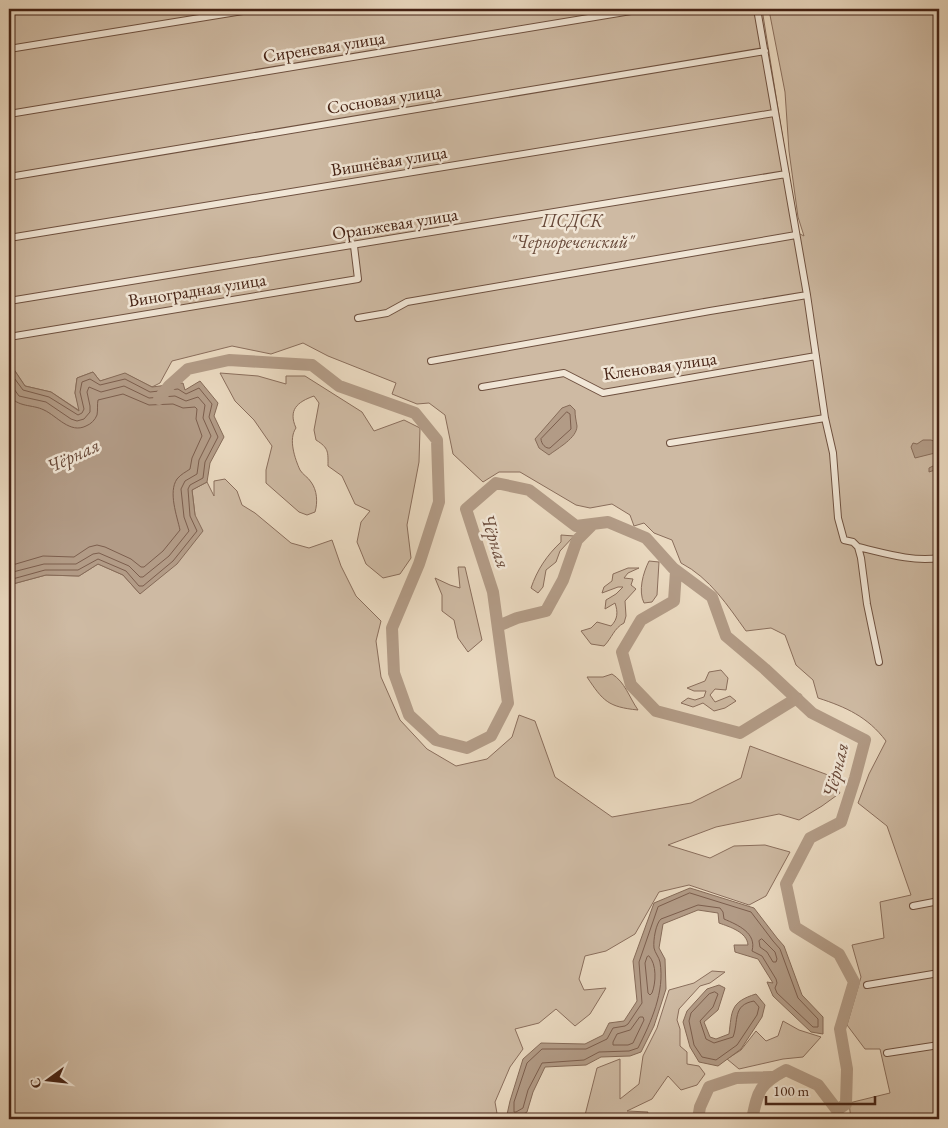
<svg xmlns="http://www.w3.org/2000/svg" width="948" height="1128" font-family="'EB Garamond',serif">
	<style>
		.green { fill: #cebaa3; stroke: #8a6e5c }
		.water { fill: #b29b86; stroke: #866b58 }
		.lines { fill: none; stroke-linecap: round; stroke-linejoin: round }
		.shore { stroke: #7c5e4d; stroke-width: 1 }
		.river { stroke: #b29b86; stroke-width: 12 }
		.minor-casing { stroke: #6e503f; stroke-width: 8 }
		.minor { stroke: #f1e6d6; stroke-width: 6 }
		.labels { text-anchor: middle; stroke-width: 5; stroke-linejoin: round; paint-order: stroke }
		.street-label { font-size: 18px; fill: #452214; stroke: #f1e6d6 }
		.park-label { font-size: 18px; font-style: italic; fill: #674838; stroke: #f1e6d6 }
		.water-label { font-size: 19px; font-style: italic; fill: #664636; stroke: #f1e6d6 }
	</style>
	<rect width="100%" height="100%" fill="#ead9c0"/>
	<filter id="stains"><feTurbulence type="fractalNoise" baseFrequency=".004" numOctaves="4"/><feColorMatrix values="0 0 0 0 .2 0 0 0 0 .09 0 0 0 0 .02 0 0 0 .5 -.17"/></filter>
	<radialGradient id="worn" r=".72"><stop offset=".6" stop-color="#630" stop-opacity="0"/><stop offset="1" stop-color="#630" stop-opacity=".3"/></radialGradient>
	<!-- green -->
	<path class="green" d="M9 9H762L798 233 804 236 798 217 789 151 785 92 769 10 939 9V1119H851L849 1103 890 1093 880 1049H865L847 1025 861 977 852 945 884 938 880 902 911 895 887 826 858 803 869 774 886 741C868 717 846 707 818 698L813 680 796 665 785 635 771 628 746 631C728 606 710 578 681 563L672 540 654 533 644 523 634 526 630 515 612 504 590 508 576 505 520 472H499L483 482 453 454 445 415 429 403 417 404 392 394 396 383 328 356 303 343 271 354 232 346 172 361 160 383 152 387 126 374 100 381 93 372 77 378 75 393 80 411 51 392 25 386 9 362Z
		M220 373 258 376 286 384V376H305L362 412 374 431 404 420 420 428 419 462 407 525 411 558 400 574 383 578 366 564 357 542 361 522 370 511 355 504 342 476 328 466C328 452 329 448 316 440L314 430 319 403 314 396C297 402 288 410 296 428 288 439 295 459 300 470 303 475 308 477 311 482 317 490 318 502 315 512L307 515 299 512 266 483V470L272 446 254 420 235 401Z
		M225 479 237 491 242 505 255 513 291 543 309 548 332 540 341 566 356 596 381 621 376 641 381 677 400 720 427 749 456 766 487 759 512 737 519 715 535 721 555 777 612 817 691 803 741 778 750 746 828 775 840 793 822 806 799 820 779 814 716 827 668 845 710 858 734 846 765 845 790 852 766 896 749 905 689 885 659 892 635 934 606 951 585 956 579 979 584 990 606 988 590 1014 575 1026 556 1009 539 1023 515 1029 523 1049 510 1067 495 1102 498 1119H9V585L46 575 79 576 98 564 123 575 140 594 195 515 192 490 207 482 214 496V481Z
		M561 535 574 536 560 551 556 562 546 570 543 587 538 593 531 588C537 570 547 555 561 542Z
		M649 561 659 562 657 595 652 602 644 603C638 591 643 573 649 561Z
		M458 567H465L482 640 468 652 458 638 454 620 442 611V595L435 578 450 585 460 588Z
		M628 568H639L628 573 624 578 633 579 631 585 636 589 625 601 626 616 624 623C614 628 612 638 604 646L591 644 581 631 591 628 597 622 611 626C618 619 618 612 615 603L605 609 606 600 616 594 623 587H618L602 593 604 587 612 581 613 574Z
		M721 670 728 678 726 690 715 689 710 695 715 702 730 696 736 701 725 708 714 711 703 703 693 707 681 703 688 698 695 700 704 697 706 691H694L687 688 705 681 709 672Z
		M612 674C625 682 629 697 638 710 608 707 603 701 587 677H603Z
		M712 971 725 972 710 983 700 986 679 1009 677 1020 680 1029V1046L687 1052V1064L699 1066 705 1074 697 1085 681 1090 668 1076 652 1099 627 1111 648 1112 645 1119H584L597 1068 620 1059V1099L639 1084 643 1056 657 1028 669 990 694 983Z
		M783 1021 799 1030 821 1037 803 1057 783 1059 739 1069 727 1059 741 1050 756 1031 766 1041 778 1036Z"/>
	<!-- water -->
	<path class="water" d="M9 362 25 386 51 392 79 411 75 393 77 378 93 372 100 381 125 373 152 387 183 383 185 390 200 381 218 403 214 416 224 437 210 463 207 482 192 490 195 515 203 531 177 564 140 594 123 575 98 564 79 576 46 575 9 585Z
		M570 405 575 410C575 416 576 420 577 426 577 438 558 448 549 455L539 448 535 439 562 408Z
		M923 440H931L939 443V465L938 469 929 472V468L935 465 936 459 935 453 915 458 911 447 913 443 917 444Z
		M690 888 754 908 777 938 784 946 802 995 823 1017V1034L811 1032 773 996 767 982 773 983 758 959 735 952 734 945H748C747 932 730 927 719 923L718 913 698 910 663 924 659 948 665 959 666 989 654 1026 641 1052 630 1056 601 1057 586 1065 545 1067 533 1092 527 1112 515 1119H506L510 1101 523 1059 541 1043 585 1044 603 1035 609 1023 624 1021 637 1001 633 961 654 903Z
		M719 985 725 988 718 1010 704 1022 710 1037 716 1039 729 1034C732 1011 730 1002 756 994L765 1005 762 1017 741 1049 718 1066 699 1062 690 1047 683 1022 687 1011 707 989Z"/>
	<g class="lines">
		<!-- shore -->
		<path class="shore" d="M9 371 23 390 49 397 78 415 82 413 84 409 80 392 82 382 90 379 100 385 125 379 150 392 178 389 186 394 199 388 212 404 209 417 218 437 205 462 203 478 190 485 188 489 190 516 197 531 173 561 143 586H139L126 571 98 559 78 570H45L9 580
			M9 382 19 396 46 402 71 419 77 421 84 419 90 412V406L87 392 89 387 101 392 124 386 149 398 175 396 186 401 198 397 205 405 203 418 211 436 199 460 197 474 185 481 181 489 184 517 189 531 169 556 143 577H140L129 566 99 553 93 554 76 564H44L9 573
			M9 395C18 408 32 404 44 410 57 416 70 434 86 426 91 424 95 420 97 415 98 410 97 404 98 400L123 394 149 405 173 404 183 408 195 407 197 409 196 419 202 436 192 458 190 469C186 472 181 474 177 479 168 492 177 516 180 530L163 551 144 567H141L131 559 105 547 97 545 89 547 74 557 43 556 9 566
			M567 412 570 414 571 429 550 448C546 449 541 444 541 439Z
			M690 893 751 912 773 941 780 949 798 998 818 1019V1027H813L777 993 775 988 777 983 776 979 762 956 752 951C757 933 738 925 724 919L723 912 720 908 698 905 661 919C656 923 653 940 654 948 655 953 659 957 660 962 665 992 651 1022 638 1048L629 1051 599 1052 584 1060 542 1063 528 1090 523 1108 516 1112H514V1102L527 1063 542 1049H586L607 1039 613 1028 625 1026 628 1024 642 1003 639 962 658 907Z
			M762 939 775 952 777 959 776 962H773L767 952 760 947 759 941Z
			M649 956C657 964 656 983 652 993L650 995 648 993 645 963 647 957Z
			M715 992 718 994 713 1007 700 1021 706 1039 714 1043 733 1037C739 1021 732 1005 754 1001L759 1007 757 1015 737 1045 716 1060 702 1057 694 1045 689 1021 691 1013 709 994Z
			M640 1017H643L644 1020 633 1043 628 1045H613V1042L617 1034 630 1030Z"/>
		<!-- river -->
		<path class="river" d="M159 399 169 386 188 369 229 360 312 365 339 386 415 413 437 440 439 502 419 564 392 628 394 673 409 715 436 740 467 748 491 736 508 703 493 592 466 509 496 483 529 490 576 526 608 522 646 538 673 568 712 597 726 636 765 669 812 713 865 740 855 778 841 822 810 838 786 884 795 927 839 954 854 982 840 1029 847 1069 846 1104 837 1110 818 1085 786 1070C759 1084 758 1091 752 1119
			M676 571 674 601 641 620 622 652 631 685 656 711 740 733 797 698
			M498 626 517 618 546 611 563 580 577 540 593 524
			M698 1119 700 1107 709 1087 736 1078 772 1077"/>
		<defs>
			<path id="minor" d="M757 9 807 295 825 418 833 453 838 518 844 540 853 542 858 547 861 558 867 604 879 662
				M9 49 255 9
				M9 114 643 9
				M9 177 765 51
				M9 238 774 113
				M9 301 786 174
				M358 318 387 313 407 302 796 235
				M9 337 358 279 354 246
				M431 361 710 311 807 295
				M482 387 564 373 603 393 816 356
				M670 443 825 418
				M858 547C884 553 912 562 939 558
				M913 906 939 901
				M867 985 939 973
				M887 1053 939 1045
				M923 1119 939 1117"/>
		</defs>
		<!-- minor casing -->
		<use href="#minor" class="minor-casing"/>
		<!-- minor -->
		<use href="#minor" class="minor"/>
	</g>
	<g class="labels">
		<!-- street labels -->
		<g class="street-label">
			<text transform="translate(324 47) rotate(-9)" y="6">Сиреневая улица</text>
			<text transform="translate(384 99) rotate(-9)" y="6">Сосновая улица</text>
			<text transform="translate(389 161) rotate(-9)" y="6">Вишнёвая улица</text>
			<text transform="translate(395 224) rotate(-9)" y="6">Оранжевая улица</text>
			<text transform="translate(197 290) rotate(-9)" y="6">Виноградная улица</text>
			<text transform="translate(660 366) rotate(-8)" y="6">Кленовая улица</text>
		</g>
		<!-- park labels -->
		<g class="park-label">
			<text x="572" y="227">ПСДСК<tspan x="572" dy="21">"Чернореченский"</tspan></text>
		</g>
		<!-- water labels -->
		<g class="water-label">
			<text transform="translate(73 455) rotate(-25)" y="7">Чёрная</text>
			<text transform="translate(496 541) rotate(72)" y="7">Чёрная</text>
			<text transform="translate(835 770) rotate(-76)" y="7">Чёрная</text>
		</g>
	</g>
	<!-- margin -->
	<rect width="948" height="1128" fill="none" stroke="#ead9c0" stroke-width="30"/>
	<rect x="10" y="10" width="928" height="1108" fill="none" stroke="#452214" stroke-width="2.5"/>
	<rect x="15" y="15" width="918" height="1098" fill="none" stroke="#452214"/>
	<!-- north arrow -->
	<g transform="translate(48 1080) rotate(255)" stroke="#f1e6d6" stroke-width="4" paint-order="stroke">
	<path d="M0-4L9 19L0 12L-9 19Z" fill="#452214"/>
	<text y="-8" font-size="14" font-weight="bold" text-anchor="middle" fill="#452214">С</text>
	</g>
	<!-- scale -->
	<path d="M766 1096v8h109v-8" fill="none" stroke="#452214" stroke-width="2.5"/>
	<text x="773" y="1096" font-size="15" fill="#452214" stroke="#f1e6d6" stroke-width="4" paint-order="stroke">100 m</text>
	<rect width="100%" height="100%" filter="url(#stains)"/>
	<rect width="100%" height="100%" fill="url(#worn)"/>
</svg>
